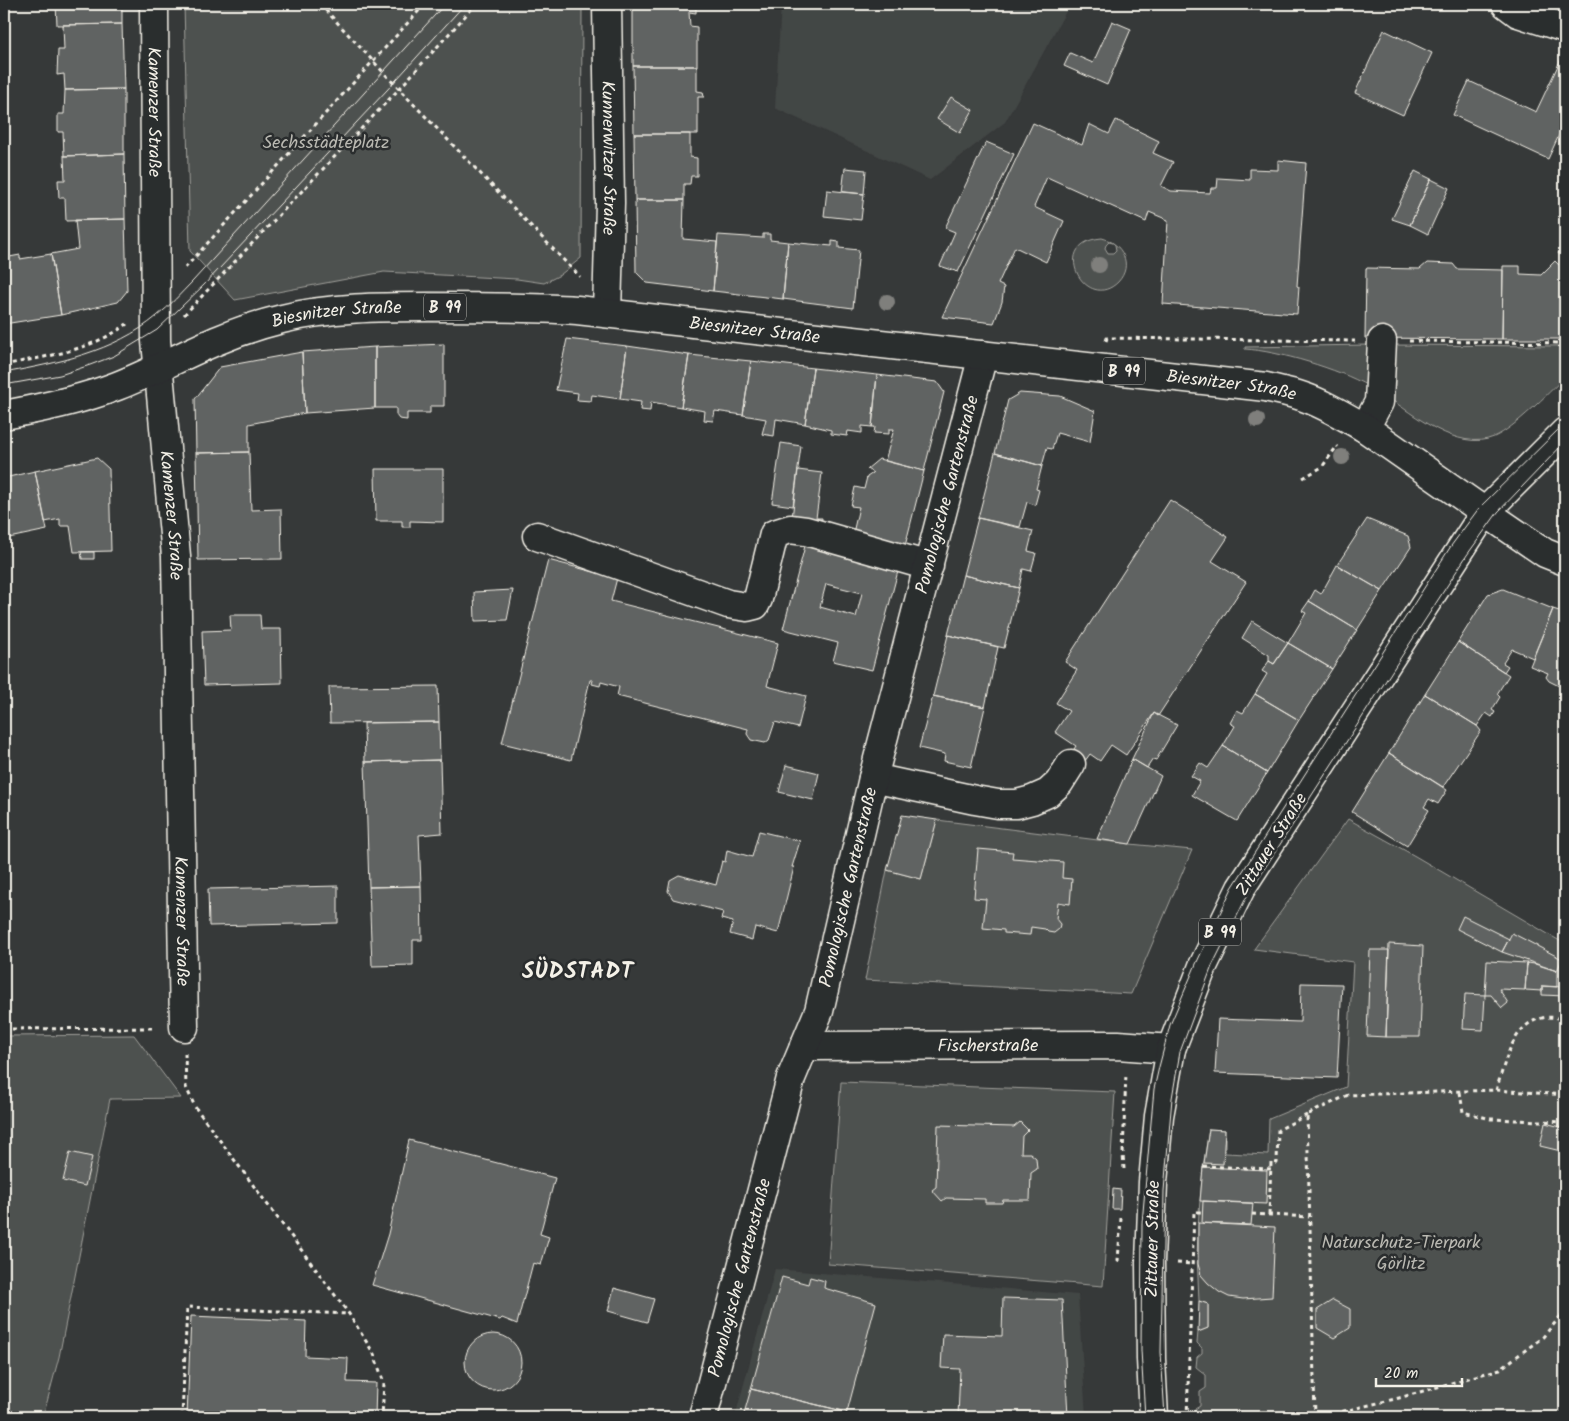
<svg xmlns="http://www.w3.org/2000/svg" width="1569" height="1421" font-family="Kalam,sans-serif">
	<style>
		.built { fill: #434645 }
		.green { fill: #4e514f; stroke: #a1a19c; fill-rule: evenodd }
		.building { fill: #616362; stroke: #f4f1e8; fill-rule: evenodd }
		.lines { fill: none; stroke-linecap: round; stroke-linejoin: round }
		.minor-casing { stroke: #f4f1e8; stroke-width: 31 }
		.major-casing { stroke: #f4f1e8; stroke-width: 31 }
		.path { stroke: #f4f1e8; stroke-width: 3; stroke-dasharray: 4 4; stroke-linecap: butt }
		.minor { stroke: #2a2d2e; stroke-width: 28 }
		.major { stroke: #2a2d2e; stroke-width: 28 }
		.tram { stroke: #f4f1e8; stroke-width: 1 }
		.tree { fill: #7f7f7c }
		.labels { text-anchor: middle; stroke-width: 5; stroke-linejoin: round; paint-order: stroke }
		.shield { fill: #2a2d2e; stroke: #b7b6b0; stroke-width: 1 }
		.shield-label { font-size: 16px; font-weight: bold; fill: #f4f1e8 }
		.street-label { font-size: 18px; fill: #f4f1e8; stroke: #2a2d2e }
		.park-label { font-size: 18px; fill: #bab9b2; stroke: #2a2d2e }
		.district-label { font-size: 22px; font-weight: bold; letter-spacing: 1px; fill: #f4f1e8; stroke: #2a2d2e }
	</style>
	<rect width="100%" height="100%" fill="#363939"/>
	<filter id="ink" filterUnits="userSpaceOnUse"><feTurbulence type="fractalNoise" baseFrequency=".02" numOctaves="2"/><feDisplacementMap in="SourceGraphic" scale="10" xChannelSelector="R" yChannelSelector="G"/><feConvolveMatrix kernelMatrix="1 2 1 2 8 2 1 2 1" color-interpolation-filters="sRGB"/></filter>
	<g filter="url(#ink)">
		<!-- built -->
		<path class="built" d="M781 4H1070L1005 122 930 180 775 108Z
			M775 1269 1078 1295 1086 1417H735Z"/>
		<!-- green -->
		<path class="green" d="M184 4H582L581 258 560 275 544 283 517 279 384 272 235 300 190 251Z
			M1102 238C1122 243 1134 265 1118 282 1086 314 1047 242 1102 238ZM1109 242 1113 243 1115 245 1116 250 1113 253H1108L1105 248 1106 245Z
			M1369 345 1368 386C1339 369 1278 351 1245 349V347Z
			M1387 345 1565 346V377C1548 393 1515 428 1494 437 1458 452 1414 415 1386 396Z
			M1348 819 1415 856 1565 944V1417H1195V1409L1200 1406V1392L1206 1388V1375L1196 1367 1197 1357 1202 1353V1348L1197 1343 1198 1332 1208 1328V1304L1199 1301 1197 1255 1199 1212 1203 1167 1209 1129 1225 1130V1153L1268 1155 1269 1119 1346 1087 1353 962 1254 949Z
			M937 820 1130 844 1192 850 1131 994 865 980 887 870 921 879Z
			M134 1035 181 1098 110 1099 59 1357 43 1417H4V1036Z
			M841 1082 1115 1092 1103 1286 828 1264Z"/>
		<!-- building -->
		<path class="building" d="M56 4H122V24L57 25Z
			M633 4H696V13L689 12 690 26 697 27V66H633Z
			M1112 21 1131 29 1107 85 1064 66 1070 53 1093 63Z
			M122 24 124 89 65 90 64 74 57 75 58 50H64L63 25Z
			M1384 30 1432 53 1403 115 1355 93Z
			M1561 59 1565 61V122L1548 159 1453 115 1469 81 1536 112Z
			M633 66H697V91L703 92 704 97H698V134H634Z
			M124 89V154L64 156 63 132H58V114H64L65 90Z
			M951 97 973 110 960 133 937 119Z
			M1116 120 1159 141 1153 153 1173 162 1161 186 1171 191 1210 193 1211 188H1217L1218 178 1250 180V169L1278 170V160L1306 163 1297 286 1299 287 1297 314 1163 304 1168 220 1149 212 1146 222 1047 177 1034 207 1064 221 1046 262 1015 247 998 284 1004 287 1002 302 994 323 942 317 1033 123 1082 145 1089 124 1109 134Z
			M634 134H690V157L697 158V176H691L690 184H684V200H635Z
			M986 142 1014 154 958 272 940 266 955 232 945 228Z
			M124 154 125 219 66 221 65 198H59L58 180H65L64 156Z
			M845 168 866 170 864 194 842 192Z
			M1415 171 1431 179 1410 225 1392 219Z
			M1431 179 1449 188 1428 234 1410 225Z
			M827 190 864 194 861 220 824 216Z
			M635 200H684L683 239 717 242 713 291 647 283 636 272Z
			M125 219 127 291 118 302 61 315 51 254 78 249 75 220Z
			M763 234H770V240L788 242 783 299 713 291 718 235 763 238Z
			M832 241 839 242V248L859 250 853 308 783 299 788 242 832 246Z
			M1565 246V339H1502L1503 266H1520V274L1541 275 1555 261 1559 265 1564 260 1558 253Z
			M51 254 61 315 4 324V258L20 255V259Z
			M1427 263 1453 264 1457 269 1503 270 1502 339 1365 338 1366 268 1420 269Z
			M567 339 627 346 620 399 592 395 591 401 577 400 578 393 556 390Z
			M444 344V406H430V413H407V420L399 419 396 415V408H375V347Z
			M627 346 689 355 681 407 651 402 650 411 640 410 641 402 620 399Z
			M375 347V408L305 413 302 352Z
			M302 352 305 413 249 424V452L196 453 195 399 220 367Z
			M689 355 751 361 743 415 715 411 713 421 704 420 705 411 681 407Z
			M751 361 813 368 805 424 776 419 774 436 762 434 766 419 743 415Z
			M813 368 877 375 872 427 862 426V433L848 431 847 436 831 434V430L805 424Z
			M877 375 937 382 944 392 924 471 885 461 894 429H889V434L874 433 875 427H872Z
			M1020 393 1060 396 1095 411 1090 442 1057 433 1052 449 1047 448 1042 466 995 453 1008 400Z
			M781 443 801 446 793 506 772 503Z
			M249 452 251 510 281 509 282 559 198 560 196 453Z
			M995 453 1042 466 1036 489 1039 490 1035 505 1027 502 1020 527 978 518Z
			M97 458 109 469 111 551 74 552 70 526H60V519L45 522 35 471Z
			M879 459 924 471 905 546 853 533 859 507 851 506 855 487 864 489 867 477 873 473 867 469Z
			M375 469H443V522L410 521V527H402V521H376Z
			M798 470 822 473 816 518H822L821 526 792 518Z
			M35 471 47 530 4 539V478Z
			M1170 500 1228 537 1212 561 1246 582 1158 716 1154 713 1126 755 1111 745 1100 761 1090 754 1079 769 1066 761 1076 746 1055 732 1069 711 1056 703 1077 670 1065 662Z
			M978 518 1033 531 1028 551 1036 553 1031 571 1023 569 1019 588 963 575Z
			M1367 519 1408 536 1411 547 1382 591 1337 565Z
			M805 546 898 571 872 670 833 661 838 643 783 629ZM826 584 862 593 856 617 820 607Z
			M81 552H94V559H82Z
			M548 560 617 578 611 601 778 643 767 686 806 696 798 728 775 722 769 740 765 743 751 740 747 734 748 729 617 696 619 687 601 682 600 686 592 684 593 680H590L571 760 502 743Z
			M1337 565 1382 591 1357 630 1309 601 1315 590 1321 594Z
			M963 575 1019 588 1004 648 948 635Z
			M1503 589 1553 609 1533 658 1512 649 1503 663 1508 666 1504 672 1458 642 1488 594Z
			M513 590 507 620 475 621 474 592Z
			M1309 601 1357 630 1332 669 1288 643 1306 613 1302 611Z
			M1553 609 1565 613V689L1549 681 1546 677 1548 673 1530 666Z
			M230 615H260L261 629H281L282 683 204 685 202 631 231 630Z
			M1252 621 1288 643 1274 664 1269 661V655L1242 638Z
			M948 635 998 647 985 707 933 696Z
			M1458 642 1509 675 1497 694 1500 697 1492 710 1495 712 1492 717 1486 713 1477 726 1425 694Z
			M1288 643 1332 669 1299 720 1255 694 1267 674 1262 671 1269 661 1274 664Z
			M438 686 439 722 330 723 329 687Z
			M1255 694 1299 720 1267 773 1223 746 1235 726 1230 723 1237 710 1243 713Z
			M1425 694 1477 726 1481 731 1443 787 1389 753Z
			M933 696 985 707 971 767 944 761 945 754 919 748Z
			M1154 713 1177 725 1156 760 1153 759 1147 768 1132 759Z
			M439 722 440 760 365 762 364 723Z
			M1223 746 1267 773 1237 821 1192 795 1200 781 1191 776 1200 763 1208 768Z
			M1389 753 1447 790 1438 804 1429 799 1424 807 1429 810 1407 846 1352 812Z
			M1132 759 1161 776 1130 844 1097 839Z
			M440 760 442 833 419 835 421 886 369 887 365 762Z
			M786 765 819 773 813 800 779 792Z
			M902 815 937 820 921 879 887 870Z
			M759 831 800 841 792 867H794L778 933 755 927 752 940 730 934 733 922 721 919 723 912 673 899 668 891 670 880 679 875 716 885 722 861 725 862 727 850 752 857Z
			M978 849 1013 852 1012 858 1063 862 1062 878 1072 879 1070 904 1058 902 1056 919 1060 924 1059 929 1054 933 1048 932 1045 929 1031 927 1030 935 1004 933V930L983 928 986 899 974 898Z
			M338 886V923L209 926 208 889Z
			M421 886 422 940H413V965L372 966 369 887Z
			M1463 916 1509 939 1502 952 1457 929Z
			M1512 933 1562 959 1557 971 1502 952Z
			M1389 944 1423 946 1420 1037H1386Z
			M1370 950H1389L1386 1037 1367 1036Z
			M1487 961 1527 963 1525 990 1499 989 1508 1003 1502 1008 1491 995H1485Z
			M1527 963 1535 964 1557 971V987L1542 986V991L1525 990Z
			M1301 983 1342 984 1337 1078 1215 1073 1218 1019 1300 1022Z
			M1542 986 1565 987V996L1542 995Z
			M1465 994 1485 995 1483 1030 1463 1029Z
			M1020 1122 1028 1130 1022 1136 1021 1153H1030L1036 1158 1037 1169 1031 1173 1030 1200H1003L1002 1203H985V1199L946 1198 942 1201 932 1190 936 1187 938 1125 1014 1127Z
			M1545 1123 1565 1128V1152L1540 1146Z
			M1209 1129 1225 1130 1223 1164 1204 1163Z
			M409 1140 555 1178 540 1234 549 1237 541 1265 533 1263 517 1324 502 1318 500 1320 372 1285 388 1234Z
			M70 1152 92 1157 85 1186 63 1181Z
			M1203 1167 1267 1170 1266 1204 1200 1201Z
			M1113 1189 1121 1190 1120 1209H1112Z
			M1203 1201 1253 1203 1251 1225 1202 1223Z
			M1198 1223 1275 1227 1272 1297 1243 1299 1229 1297 1219 1292 1208 1283 1201 1275 1198 1264Z
			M782 1277 808 1284 810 1277 825 1281 824 1288 876 1303 847 1412 751 1389Z
			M614 1288 654 1299 647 1322 608 1311Z
			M1003 1298 1062 1300 1068 1417H958L960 1369 941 1368 943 1334 1002 1336Z
			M1333 1300 1350 1309V1328L1334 1338 1317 1328V1310Z
			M1199 1301 1208 1304V1328L1198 1332Z
			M191 1316 306 1321 305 1356 348 1358 347 1382 376 1383 375 1417H187Z
			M465 1362a28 28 0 1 1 56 0a28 28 0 1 1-56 0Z
			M751 1389 847 1412 845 1417H743Z"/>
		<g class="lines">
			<defs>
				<g id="minor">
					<path id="s1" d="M154 4 156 341 176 556 184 1027"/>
					<path id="s2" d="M607 4 610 203 607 313"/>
					<path d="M1506 4 1518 13 1565 28"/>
					<path d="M1365 428 1379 402 1382 341"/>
					<path d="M1565 432 1485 512 1545 553 1565 561"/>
					<path d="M537 536 728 604 747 607 755 605 758 599 774 534 790 529 806 531 929 566"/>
					<path d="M873 778 975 800 998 804H1017L1032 800 1048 793 1059 783 1071 764"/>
					<path id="s3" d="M804 1046 1118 1045 1171 1049"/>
					<path id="s4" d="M703 1417 791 1078 819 1011 873 778 983 355"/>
				</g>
				<g id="major">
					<path id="s5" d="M4 415C42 408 81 400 117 386 153 372 186 353 221 339 240 331 262 324 282 319 330 307 381 307 429 307 479 307 528 307 577 310L1266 387C1277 390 1289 392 1301 396 1323 403 1344 416 1365 428L1485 512 1241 888 1203 966 1171 1049 1159 1116 1153 1182 1150 1262 1151 1359 1154 1417"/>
				</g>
			</defs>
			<!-- minor casing -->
			<use href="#minor" class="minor-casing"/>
			<!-- major casing -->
			<use href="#major" class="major-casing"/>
			<!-- path -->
			<path class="path" d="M320 4 399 89 580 277
				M185 268 425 4
				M184 315 399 89 476 4
				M1106 341 1107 338 1355 341
				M1409 341 1565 343
				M4 365C47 356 91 351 127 324
				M1303 478 1322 467 1337 446 1338 447
				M4 1029 156 1028
				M185 1053 186 1087 195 1107 349 1314 374 1354 384 1383 382 1417
				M1496 1090C1505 1065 1511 1025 1542 1018 1549 1016 1558 1018 1565 1019
				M1460 1092 1463 1112 1491 1119 1565 1122
				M1203 1166 1271 1169
				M1124 1169 1123 1154 1126 1073
				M1252 1214 1309 1217
				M1269 1215 1271 1163H1277L1278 1130 1307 1115
				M1121 1218 1118 1261H1121
				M1177 1263 1192 1264
				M182 1417 187 1307 348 1314
				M1187 1417 1194 1212H1202
				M1315 1417 1307 1115 1348 1095 1496 1090 1565 1095
				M1319 1417 1399 1398 1500 1369 1543 1337 1565 1311"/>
			<!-- minor -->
			<use href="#minor" class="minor"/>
			<!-- major -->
			<use href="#major" class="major"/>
			<!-- tram -->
			<path class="tram" d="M4 373C57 363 114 352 157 316 170 306 181 293 193 281L445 4
				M4 385 60 375 90 365 114 356 157 330 204 285 387 90 465 4
				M1145 1417 1141 1350 1142 1223 1154 1089 1159 1067 1170 1025 1196 964 1232 888 1451 546 1479 508 1565 423
				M1165 1417 1161 1352 1164 1191 1172 1098 1180 1052 1212 966 1248 894 1467 555 1498 512 1565 442"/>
		</g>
		<!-- trees -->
		<g class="tree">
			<circle cx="1099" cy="265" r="8"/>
			<circle cx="887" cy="302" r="8"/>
			<circle cx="1257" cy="420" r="8"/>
			<circle cx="1342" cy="457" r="8"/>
		</g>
	</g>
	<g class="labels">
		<!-- shield labels -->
		<g class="shield">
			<rect x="424" y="293.5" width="42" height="27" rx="4"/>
			<rect x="1103" y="357.5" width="42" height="27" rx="4"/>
			<rect x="1199" y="918.5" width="42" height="27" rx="4"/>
		</g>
		<g class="shield-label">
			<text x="445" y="313">B 99</text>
			<text x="1124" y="377">B 99</text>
			<text x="1220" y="938">B 99</text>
		</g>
		<!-- street labels -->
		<g class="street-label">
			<text dy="6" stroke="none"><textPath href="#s1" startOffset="108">Kamenzer Straße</textPath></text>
			<text dy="6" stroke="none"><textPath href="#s2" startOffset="154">Kunnerwitzer Straße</textPath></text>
			<text dy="6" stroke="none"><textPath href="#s5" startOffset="350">Biesnitzer Straße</textPath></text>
			<text dy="6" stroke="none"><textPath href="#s5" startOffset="770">Biesnitzer Straße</textPath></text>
			<text dy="6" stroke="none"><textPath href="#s5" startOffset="1250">Biesnitzer Straße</textPath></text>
			<text dy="6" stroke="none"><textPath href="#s4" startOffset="955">Pomologische Gartenstraße</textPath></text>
			<text dy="6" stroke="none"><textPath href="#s1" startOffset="512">Kamenzer Straße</textPath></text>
			<text transform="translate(1271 844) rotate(-58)" y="6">Zittauer Straße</text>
			<text dy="6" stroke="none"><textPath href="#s4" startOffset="550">Pomologische Gartenstraße</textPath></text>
			<text dy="6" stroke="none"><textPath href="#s1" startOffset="918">Kamenzer Straße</textPath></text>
			<text dy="6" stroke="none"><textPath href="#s3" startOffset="184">Fischerstraße</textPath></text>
			<text transform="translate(1152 1239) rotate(-89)" y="6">Zittauer Straße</text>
			<text dy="6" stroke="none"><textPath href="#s4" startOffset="144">Pomologische Gartenstraße</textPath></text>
		</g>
		<!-- park labels -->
		<g class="park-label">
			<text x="326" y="148">Sechsstädteplatz</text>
			<text x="1401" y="1248">Naturschutz-Tierpark<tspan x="1401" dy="21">Görlitz</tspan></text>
		</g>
		<!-- district labels -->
		<g class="district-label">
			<text x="578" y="978">SÜDSTADT</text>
		</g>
	</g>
	<!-- margin -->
	<rect width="1569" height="1421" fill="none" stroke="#2a2d2e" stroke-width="20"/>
	<rect x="10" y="10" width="1549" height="1401" fill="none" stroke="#f4f1e8" stroke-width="2" filter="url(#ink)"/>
	<!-- scale -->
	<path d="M1376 1378v8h86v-8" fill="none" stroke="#f4f1e8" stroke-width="2.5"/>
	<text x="1384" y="1378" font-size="15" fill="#f4f1e8" stroke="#2a2d2e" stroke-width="4" paint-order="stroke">20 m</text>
</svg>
